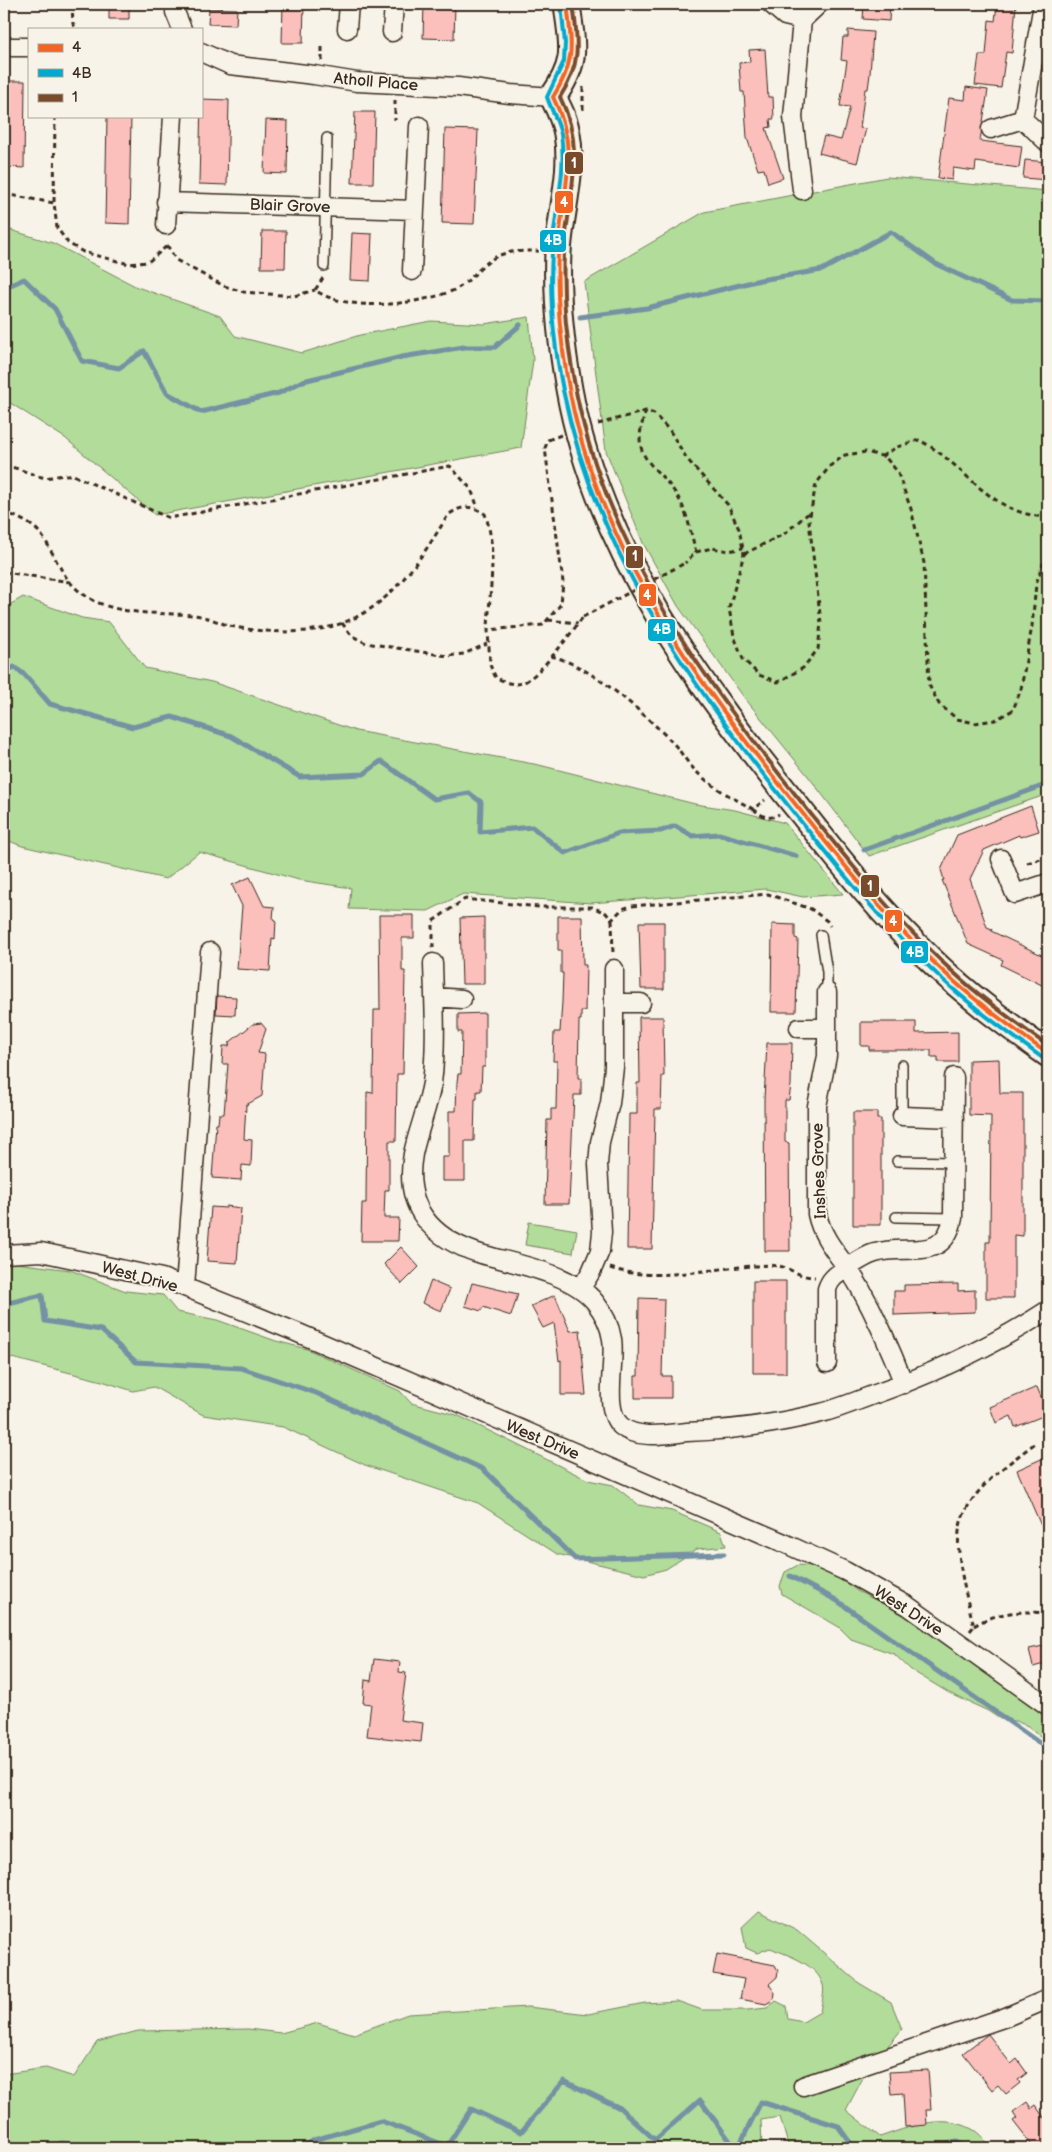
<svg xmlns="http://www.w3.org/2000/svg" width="1052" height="2152" font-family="'Balsamiq Sans',sans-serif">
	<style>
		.green { fill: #b1dc9a; stroke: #76835c }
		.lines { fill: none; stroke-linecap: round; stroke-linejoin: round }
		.stream { stroke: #7591a3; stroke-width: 5 }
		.building { fill: #fbbfbc; stroke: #3b2a1e }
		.lane-casing { stroke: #3b2a1e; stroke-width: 12 }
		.street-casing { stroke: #3b2a1e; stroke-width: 21 }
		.secondary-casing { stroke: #3b2a1e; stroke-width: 29 }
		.path { stroke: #3b2a1e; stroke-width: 3; stroke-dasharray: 5 4; stroke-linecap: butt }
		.lane { stroke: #f7f3e8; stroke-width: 9 }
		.street { stroke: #f7f3e8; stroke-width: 18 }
		.secondary { stroke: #f7f3e8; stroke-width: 25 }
		.path-bridge { stroke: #3b2a1e; stroke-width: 3; stroke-dasharray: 5 4; stroke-linecap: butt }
		.bus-1-casing { stroke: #f7f3e8; stroke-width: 8 }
		.bus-2-casing { stroke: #f7f3e8; stroke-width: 8 }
		.bus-3-casing { stroke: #f7f3e8; stroke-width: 8 }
		.bus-1 { stroke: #f26522; stroke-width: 4 }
		.bus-2 { stroke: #00a9ce; stroke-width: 4 }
		.bus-3 { stroke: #7a4b2a; stroke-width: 4 }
		.labels { text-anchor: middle; stroke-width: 4; stroke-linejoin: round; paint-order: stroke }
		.street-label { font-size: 16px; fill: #3b2a1e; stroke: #f7f3e8 }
		.line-badge { stroke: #f7f3e8; stroke-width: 2 }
		.badge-label { font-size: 14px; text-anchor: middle; font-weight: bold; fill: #fff }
	</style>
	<rect width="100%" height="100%" fill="#f7f3e8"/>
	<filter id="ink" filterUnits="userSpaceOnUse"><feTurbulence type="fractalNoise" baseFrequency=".02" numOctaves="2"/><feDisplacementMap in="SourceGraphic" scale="10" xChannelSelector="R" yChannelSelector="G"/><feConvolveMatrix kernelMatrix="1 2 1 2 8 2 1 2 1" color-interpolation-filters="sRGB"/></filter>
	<g filter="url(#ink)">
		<!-- green -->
		<path class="green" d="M887 177 1048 191V794L869 856 808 776 743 696 678 606 643 543 606 451 584 282 704 212Z
			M4 228 53 243 137 287 220 316 235 336 302 353 360 335 431 321 484 324 529 317 533 360 521 448 155 515 65 438 4 399Z
			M23 597 82 618 109 622 145 668 212 682 356 731 539 765 695 804 735 810 785 823 843 894 803 897 766 889 591 903 463 894 428 911 349 909 351 888 299 880 199 852 166 879 22 846 4 839V608Z
			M529 1222 577 1230 573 1253 525 1245Z
			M9 1262 70 1270 126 1291 163 1295 177 1312 217 1320 276 1341 307 1349 400 1391 411 1403 457 1415 588 1480 613 1485 639 1505 672 1511 721 1532 726 1546 697 1549 666 1569 644 1575 557 1554 478 1503 365 1465 283 1427 203 1415 154 1387 133 1391 102 1381 4 1356V1265Z
			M798 1565 814 1566 843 1579 857 1591 892 1608 1048 1697V1743L1028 1726 1015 1721 1000 1719 988 1711 949 1693 911 1670 894 1654 851 1639 839 1627 782 1594 780 1586 785 1572Z
			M759 1911 797 1930 859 1983 891 2002 902 2029 865 2074 846 2110 880 2137C909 2127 943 2113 972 2129 980 2133 986 2142 993 2148H789L780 2117 761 2120 762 2148H589L571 2144 560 2148H4V2074L46 2068 74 2077 97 2042 138 2031 248 2029 281 2033 318 2023 354 2034 408 2014 528 2007 588 2014 645 2003 677 2001 702 2010H748L767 2008 776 2001 786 2006 788 2019 803 2022 820 2012C821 2005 825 1992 823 1985 817 1964 788 1955 770 1948L757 1953 746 1948 742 1927Z"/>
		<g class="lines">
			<!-- stream -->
			<path class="stream" d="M4 288 24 279 55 309 82 361 119 368 144 351 167 393 201 412 279 393 303 381 402 357 464 347H495L520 325
				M580 317 647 308 760 280 822 270 891 232 936 264 1012 300 1048 301
				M4 674 14 667 25 675 50 704 133 727 172 717 231 736 300 777 364 774 381 761 434 799 469 793 481 802 480 832 532 827 565 853 619 833 661 831 675 826 692 836 719 834 796 856
				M864 850 1048 784
				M4 1304 42 1295 45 1321 101 1330 136 1362 241 1368 316 1393 483 1469 575 1559 724 1554
				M790 1576 836 1600 1048 1749
				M49 2148 61 2143 115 2148
				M303 2148 314 2140 381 2121 447 2146 471 2109 521 2132 564 2081 620 2108 655 2140 700 2100 735 2148
				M738 2148 761 2102 838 2126 854 2148
				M932 2148 957 2142 964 2148"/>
		</g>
		<!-- building -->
		<path class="building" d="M109 4H129V19H109Z
			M283 4H304L303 43H282Z
			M424 4H455L454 39 423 38Z
			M864 4H890L889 21 863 19Z
			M997 4H1016L1012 53 1006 52 1001 88 975 85 979 55H986L989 20 995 21Z
			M209 8 237 9 236 25 208 24Z
			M848 30 873 32 870 74 868 89H865L860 128 866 129 857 163 819 153 824 136 841 140 850 107 840 106 847 61 841 60 843 37H848Z
			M765 49 768 97H773L774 119H770L771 127 766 128 783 178 768 183 764 169 758 170 747 138 744 92H741L739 63 750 62 749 50Z
			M4 81H25L24 168 4 167Z
			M966 87 988 90 980 141 1022 146 1019 168 976 162 975 171 953 168 952 180 938 178 949 98 965 100Z
			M201 99 229 100 227 185 199 184Z
			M355 112H375L373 183H352Z
			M107 116H131L129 224 105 223Z
			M266 120 288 121 287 174 264 173Z
			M445 129 478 130 474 224 442 223Z
			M1025 160 1048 162V180L1023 178Z
			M262 231H286L285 268H261Z
			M352 233 372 234 370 281 350 280Z
			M1031 806 1039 831 1020 837 1019 835 984 850 970 879 987 927 992 929 991 931 1048 958V988L1001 965 1003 960 968 944 942 880H944L941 870 957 835Z
			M250 877 264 906 274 907 273 919 276 920 275 939 272 938 270 971 237 969 242 906 232 885Z
			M379 915H414V938H402V971H405L403 1074H397L396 1141H389V1190H385L384 1218H399L398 1241H361L362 1203H366L367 1092 373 1093 374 1010H380Z
			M558 916H582L583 965H586L585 1011H581V1020H579L578 1078H581V1095H574L569 1204H545L547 1120H551V1109H556L557 1061H553L554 1032H560L562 1002 563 973H561V950H558Z
			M484 917V984H462L460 918Z
			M639 922H664V989H641Z
			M772 924 795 925V938L798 939 796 1012H771Z
			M217 996 236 997 235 1015 216 1014Z
			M485 1013V1067H482L481 1091H477V1099H475L474 1141H465V1181H442V1157H449V1111H456L457 1082 458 1074H461L462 1032H458V1014Z
			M639 1017H663L664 1076H662L661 1109H655L652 1249H627L629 1114H637V1083H640Z
			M861 1022H916V1033L958 1032V1062H938V1057H931V1050H869V1046H861Z
			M261 1023 266 1029 258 1053 265 1054 262 1096 246 1105 244 1139 252 1140 251 1166 242 1165 241 1180 212 1178 216 1124H218L219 1114H224L228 1064H222L223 1046H229L230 1042 253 1024Z
			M767 1043H792L791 1085 789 1100H785V1142L789 1143 790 1251H765L764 1100Z
			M999 1059 1000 1093H1023V1236L1014 1235V1298H986V1242H990L991 1116 969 1115V1060Z
			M853 1112H877V1119H881V1225H853Z
			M226 1206 241 1208 237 1263 207 1261 211 1207 226 1208Z
			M401 1247 419 1267 402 1284 384 1264Z
			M431 1281 450 1289 441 1311 422 1303Z
			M753 1281H786V1373H753Z
			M472 1283 518 1294 511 1316 483 1307 481 1311 465 1306Z
			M958 1284V1291L975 1290V1312L894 1315V1291H904V1285Z
			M555 1295 570 1331 580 1330 586 1395H561V1360L559 1361 554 1323 543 1328 531 1306Z
			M639 1298 664 1299 662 1376H671V1398H635V1376H638Z
			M1037 1387 1048 1414 1015 1427 1011 1416 996 1423 990 1407Z
			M1048 1456V1486L1040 1490 1048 1508V1542L1017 1470Z
			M1048 1645V1663L1033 1667 1029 1649Z
			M374 1659 400 1662 399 1672 406 1673 400 1720 423 1723 421 1742 367 1736 371 1704 363 1703 365 1680 371 1681Z
			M717 1954 775 1965 778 1971 777 1977 769 1984 775 1993 774 1999 766 2004 740 1999 744 1979 713 1974Z
			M988 2034 1011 2064 1017 2059 1027 2073 1018 2080 1020 2083 1006 2094 998 2085 992 2090 963 2053Z
			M928 2070 931 2110H926L927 2125 905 2127 903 2093 891 2094 889 2072Z
			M1027 2102 1031 2108 1035 2105 1048 2123V2142L1041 2148H1034L1013 2121 1017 2118 1013 2112Z"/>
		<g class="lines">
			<defs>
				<path id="lane" d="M324 266 327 138
					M821 935 827 972V992
					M902 1116V1065
					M897 1161 954 1162
					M896 1217 953 1218"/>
				<path id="street" d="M176 4 175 12 182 29
					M771 4 785 16 802 20 819 4
					M802 20 793 117 802 190
					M347 29 349 4
					M392 32 394 4
					M4 47H29
					M201 52 230 65 314 75 357 82 458 87 510 94 553 97
					M1023 119 1043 4
					M991 129 1023 119 1048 143
					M166 202 415 210
					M166 225 173 116
					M412 271 419 126
					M1001 859 1015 894 1048 883
					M433 963C434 1003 437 1044 432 1083 428 1107 418 1130 413 1154 403 1208 432 1239 481 1254 515 1264 572 1273 595 1302 603 1312 610 1326 612 1339 616 1361 602 1410 621 1426 637 1440 667 1434 687 1432 732 1430 777 1424 821 1413 837 1409 854 1402 870 1396 932 1374 993 1346 1048 1310
					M827 992V1056L817 1106V1214C823 1243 845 1261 859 1286 877 1318 891 1350 904 1384
					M434 997 462 999
					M614 1003H641
					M799 1028H827
					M902 1116 954 1118
					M4 1254 41 1252 162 1278 296 1332 784 1543 845 1571 908 1606 1048 1706
					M185 1287 210 952
					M581 1288 591 1272 600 1251 602 1232 598 1164 600 1142 610 1103 614 1067V969
					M827 1363V1289C830 1279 836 1275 844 1270 854 1264 864 1256 875 1253 907 1243 944 1264 953 1218L954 1077
					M803 2086 1006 2017 1048 1999"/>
				<path id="secondary" d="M567 4C572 47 579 59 553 97 559 109 565 120 567 134 574 172 560 214 558 253 556 298 561 344 569 389 598 551 700 687 802 813 843 865 884 916 933 962 968 996 1008 1025 1048 1054"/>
			</defs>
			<!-- lane casing -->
			<use href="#lane" class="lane-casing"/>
			<!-- street casing -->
			<use href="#street" class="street-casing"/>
			<!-- secondary casing -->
			<use href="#secondary" class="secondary-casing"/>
			<!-- path -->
			<path class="path" d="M72 4 73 24 77 29
				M322 61V46
				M583 87V111
				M395 100V120
				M55 116 54 203 57 228 68 243 83 252 129 264 148 262 167 246
				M4 194 54 203
				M167 245 176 260 224 286 244 292 294 296 315 290
				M323 278 315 290C348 313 416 305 452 291 467 285 476 271 488 262 502 250 522 251 539 251
				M646 411C627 463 658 462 679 499 688 515 691 534 696 552L685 563
				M598 424 646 411 654 414 670 431 687 459 728 505 739 529 744 554 729 608 734 636 743 659 759 675 778 682 803 668 818 649 821 623 809 521 816 484 830 466 845 455 866 452 885 457 897 471 911 509 924 563 929 685 939 704 957 719 975 723 995 720 1013 710 1021 689 1032 626 1036 584 1042 566 1048 556
				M561 435 548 440 545 448 563 582 561 604 543 625 488 630 490 665 496 678C505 681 512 686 522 683 539 677 571 633 583 617
				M882 456 897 447 919 440C966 464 988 515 1048 517
				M4 466C18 467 29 474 42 477 47 479 63 474 73 475L169 518 450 466 471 489 478 508
				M4 511C15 517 30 522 39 532 55 551 59 577 83 594 116 617 155 612 193 615 209 616 224 626 240 628 352 645 393 606 448 515 461 506 471 504 485 514 498 549 489 593 488 630
				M696 552 712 548 729 551 743 548
				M744 554 784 534 811 511
				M4 572 70 582
				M548 620 578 623
				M342 623 352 636 366 643 447 656 464 654 487 644
				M551 656C590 665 644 713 672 742 679 749 684 758 691 766 708 785 731 797 753 809L765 800
				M753 809C763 816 768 821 779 814
				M1027 863 1048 857
				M612 920 613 955
				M433 948V921L465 899 539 907H592L606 913 612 920 622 909 631 906 768 894 811 909 827 921 830 926
				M610 1268C657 1283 707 1268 755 1266 763 1265 772 1265 779 1266 793 1269 798 1277 815 1277
				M974 1626C998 1611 1021 1611 1048 1613
				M970 1631 974 1626C967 1601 954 1550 960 1526 968 1491 1007 1465 1034 1444"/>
			<!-- lane -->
			<use href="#lane" class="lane"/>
			<!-- street -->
			<use href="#street" class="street"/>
			<!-- secondary -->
			<use href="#secondary" class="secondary"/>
			<!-- path-bridge -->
			<path class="path-bridge" d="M583 617 685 563"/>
			<defs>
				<path id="bus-1" d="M567 4C572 45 576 61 553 97 582 154 561 194 558 253 556 294 560 336 567 377 593 535 686 668 784 790 835 854 885 918 945 973 977 1003 1013 1028 1048 1054"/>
				<path id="bus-2" d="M561 5 565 43 564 61 547 97C551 109 558 121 561 134 567 174 554 213 552 253 549 298 554 345 563 390 594 544 682 673 779 794 830 858 880 922 941 978 973 1008 1009 1033 1044 1059"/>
				<path id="bus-3" d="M573 4C578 42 582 63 560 97 587 151 568 196 564 252 562 293 566 335 573 375 599 533 693 666 791 789 841 852 891 916 951 970 981 998 1015 1022 1048 1046"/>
			</defs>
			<!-- bus-1 casing -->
			<use href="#bus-1" class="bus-1-casing"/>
			<!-- bus-2 casing -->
			<use href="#bus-2" class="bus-2-casing"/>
			<!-- bus-3 casing -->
			<use href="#bus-3" class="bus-3-casing"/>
			<!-- bus-1 -->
			<use href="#bus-1" class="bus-1"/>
			<!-- bus-2 -->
			<use href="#bus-2" class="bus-2"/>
			<!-- bus-3 -->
			<use href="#bus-3" class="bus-3"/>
		</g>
	</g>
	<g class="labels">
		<!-- street labels -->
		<g class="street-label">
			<text transform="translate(376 81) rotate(5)" y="6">Atholl Place</text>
			<text transform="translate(290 205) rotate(2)" y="6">Blair Grove</text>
			<text transform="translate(818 1171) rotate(-92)" y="6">Inshes Grove</text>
			<text transform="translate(140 1276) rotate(15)" y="6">West Drive</text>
			<text transform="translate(543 1439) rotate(23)" y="6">West Drive</text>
			<text transform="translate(909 1610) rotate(33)" y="6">West Drive</text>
		</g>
	</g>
	<g class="line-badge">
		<rect x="564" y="151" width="20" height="24" rx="5" fill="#7a4b2a"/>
		<rect x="554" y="190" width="20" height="24" rx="5" fill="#f26522"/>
		<rect x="539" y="229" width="28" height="24" rx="5" fill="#00a9ce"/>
		<rect x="625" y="545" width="19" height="24" rx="5" fill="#7a4b2a"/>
		<rect x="638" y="583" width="19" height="24" rx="5" fill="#f26522"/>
		<rect x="647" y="618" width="29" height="24" rx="5" fill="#00a9ce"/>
		<rect x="860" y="874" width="20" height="24" rx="5" fill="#7a4b2a"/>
		<rect x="884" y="909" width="19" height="24" rx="5" fill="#f26522"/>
		<rect x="900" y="940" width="29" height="24" rx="5" fill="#00a9ce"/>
	</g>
	<g class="badge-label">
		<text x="574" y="168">1</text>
		<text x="564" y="207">4</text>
		<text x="553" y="245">4B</text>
		<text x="635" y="561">1</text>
		<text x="647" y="600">4</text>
		<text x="662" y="634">4B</text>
		<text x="870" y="891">1</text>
		<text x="893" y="926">4</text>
		<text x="915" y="957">4B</text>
	</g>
	<!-- margin -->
	<rect width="1052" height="2152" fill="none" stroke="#f7f3e8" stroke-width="20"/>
	<rect x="10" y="10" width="1032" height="2132" fill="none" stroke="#3b2a1e" stroke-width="2" filter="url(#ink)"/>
	<!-- legend -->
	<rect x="28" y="28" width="175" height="90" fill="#f7f3e8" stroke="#aca397"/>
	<rect x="38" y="44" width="25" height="8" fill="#f26522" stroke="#aca397"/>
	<text x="72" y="52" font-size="15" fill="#3b2a1e">4</text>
	<rect x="38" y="69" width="25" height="8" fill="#00a9ce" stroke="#aca397"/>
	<text x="72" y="78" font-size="15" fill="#3b2a1e">4B</text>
	<rect x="38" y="94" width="25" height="8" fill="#7a4b2a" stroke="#aca397"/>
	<text x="72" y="102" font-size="15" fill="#3b2a1e">1</text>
</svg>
